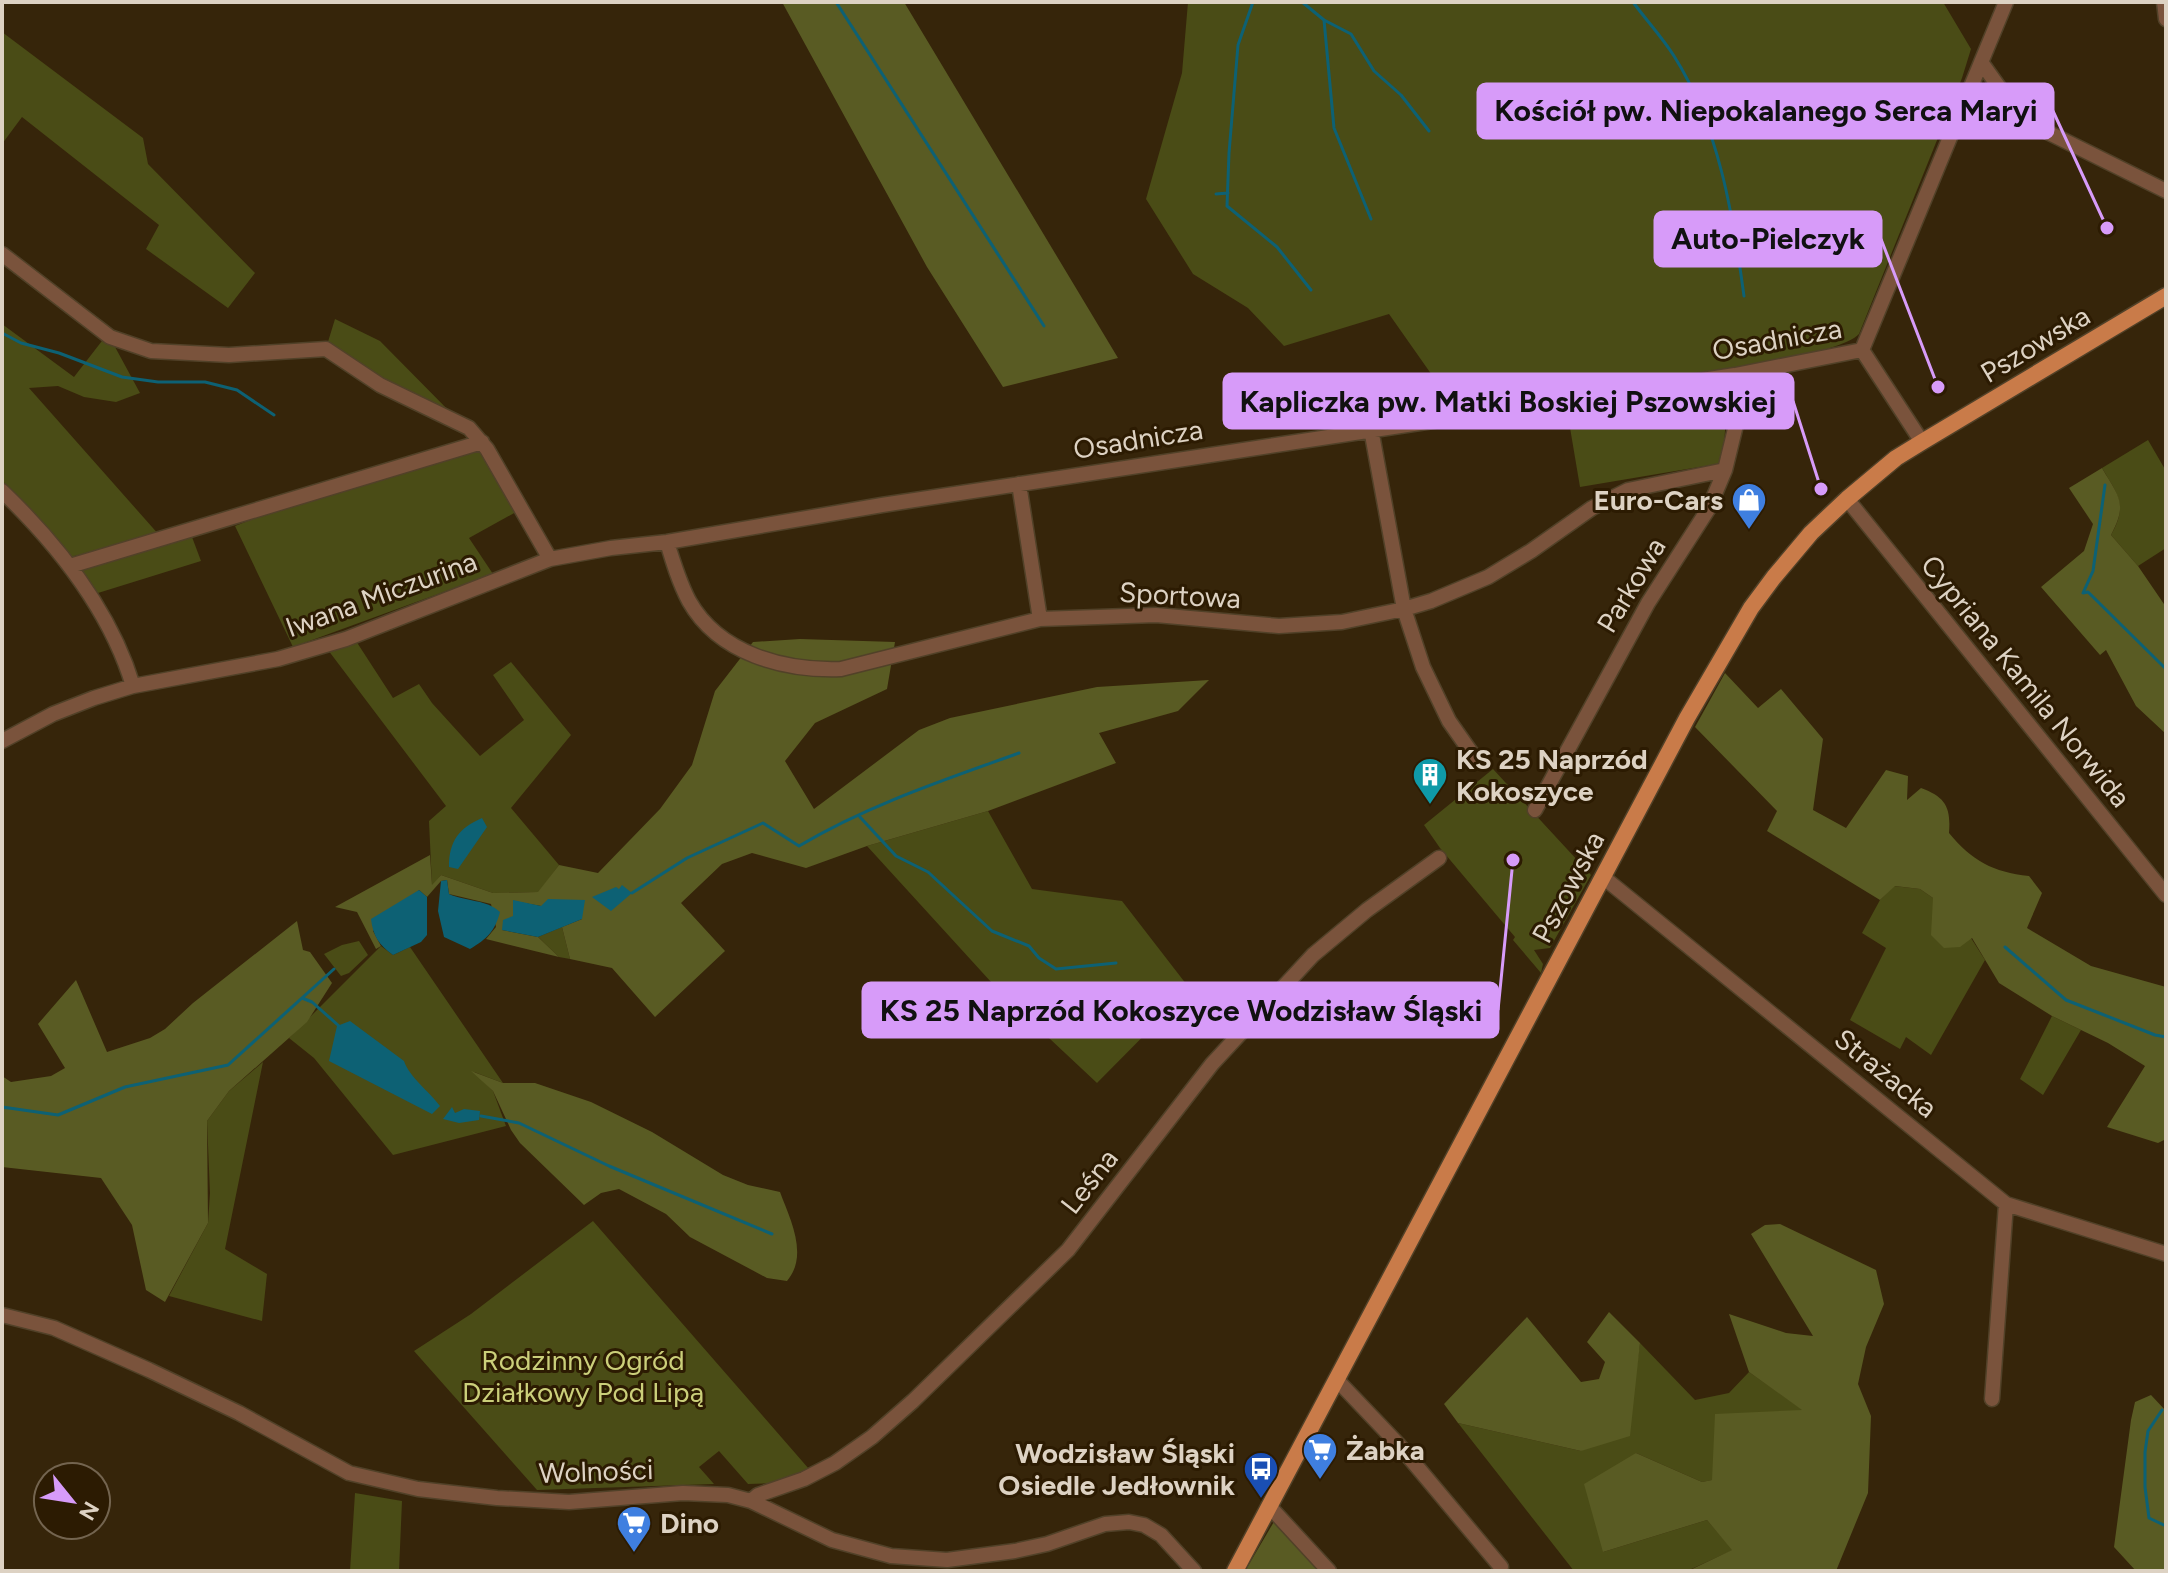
<svg xmlns="http://www.w3.org/2000/svg" width="2168" height="1573" font-family="Figtree,sans-serif">
	<style>
		.green { fill: #4a4c16 }
		.forest { fill: #595b23 }
		.water { fill: #0d6174 }
		.lines { fill: none; stroke-linecap: round; stroke-linejoin: round }
		.stream { stroke: #0d6174; stroke-width: 3 }
		.minor-casing { stroke: #514128; stroke-width: 17 }
		.major-casing { stroke: #514128; stroke-width: 19 }
		.minor { stroke: #7a533c; stroke-width: 14 }
		.major { stroke: #c97b49; stroke-width: 16 }
		.labels { text-anchor: middle; stroke-width: 6; stroke-linejoin: round; paint-order: stroke }
		.street-label { font-size: 28px; fill: #ddd2c3; stroke: #2c1b02 }
		.poi-label { font-size: 28px; font-weight: bold; fill: #ddd2c3; stroke: #2c1b02; text-anchor: start }
		.park-label { font-size: 28px; fill: #cbcf7a; stroke: #2c1b02 }
		.leader { fill: none; stroke: #d79bf9; stroke-width: 3 }
		.callout-dot { fill: #d79bf9; stroke: #2c1b02; stroke-width: 3 }
		.callout { fill: #d79bf9; stroke: #d79bf9; stroke-width: 3 }
		.callout-label { font-size: 30px; text-anchor: middle; font-weight: bold; fill: #111 }
	</style>
	<rect width="100%" height="100%" fill="#36250a"/>
	<!-- green -->
	<path class="green" d="M1188 2H1943L1971 49 1962 78 1859 334C1839 356 1697 374 1660 380L1656 375 1564 389 1562 396 1460 415 1389 314 1284 346 1248 308 1193 274 1146 199 1182 73Z
		M2 32 143 138 148 164 255 273 228 308 146 249 159 225 22 117 2 144Z
		M335 319 380 341 459 421 389 386 327 345Z
		M2 324 74 377 105 337 114 345 140 393 116 402 84 397 58 386 29 388 160 536 70 557 64 555 2 480Z
		M1728 382 1723 463 1580 487 1566 404Z
		M2148 440 2166 471V548L2138 566 2111 535C2128 505 2118 495 2102 468Z
		M481 449 516 512 469 538 493 574 293 647 235 526 281 508Z
		M192 537 201 561 98 593 78 572 81 564Z
		M356 641 393 698 419 684 432 703 480 756 524 720 493 675 511 662 571 735 511 808 559 865 539 892 493 893 441 875 432 886 429 821 446 806 328 650Z
		M1493 769 1591 875 1550 948 1534 950 1543 964 1541 973 1513 940 1515 937 1440 848 1424 825Z
		M988 811 1032 889 1122 901 1190 989 1097 1083 1002 994 867 846Z
		M1894 886 1920 889 1933 898 1934 920 1971 938 1985 960 1931 1055 1906 1037 1900 1049 1850 1020 1886 948 1862 933 1880 900Z
		M562 927 570 959 559 957 538 937Z
		M359 941 368 955 349 973 341 976 324 954 342 945Z
		M381 946 393 955 410 947 503 1083 474 1072 493 1091 506 1126 393 1155 314 1058 289 1038Z
		M2052 1016 2081 1030 2043 1095 2020 1079Z
		M263 1062 225 1249 267 1274 262 1321 169 1296 208 1223 210 1193 207 1121 229 1091Z
		M593 1221 809 1469 776 1483 748 1484 719 1451 699 1467 714 1484 537 1490 414 1351 471 1314Z
		M1640 1343 1695 1400 1729 1393 1749 1372 1803 1410 1713 1480 1702 1482 1636 1453 1603 1552 1707 1520 1733 1550 1687 1571H1574L1458 1423 1581 1451 1630 1415Z
		M355 1493 402 1501 399 1571H350Z"/>
	<!-- forest -->
	<path class="forest" d="M782 2H904L1118 358 1003 387 927 267Z
		M2102 468C2119 497 2128 503 2111 535L2138 566 2166 607V734L2136 706 2106 650 2100 655 2041 587 2084 551 2093 524 2069 488Z
		M800 639 895 642 887 689 815 723 785 761 814 809 919 730 950 718 1097 687 1209 680 1178 711 1099 733 1116 763 988 811 867 846 806 868 752 853 722 864 681 903 725 951 655 1017 612 968 570 959 562 927 582 919 541 906 513 901V917L502 930 538 937 559 957 486 939 496 927 491 904 449 894 447 880 441 881 427 897 419 890 373 931 381 946 376 949 357 912 335 907 430 855 432 885 441 875 493 893 538 892 559 865 598 873 660 809 692 765 715 691 753 642Z
		M1725 673 1758 708 1781 689 1823 739 1813 810 1846 828 1886 770 1908 776 1907 800 1921 788C1946 797 1951 808 1949 833 1972 861 1993 872 2029 876L2042 893 2027 928 2091 966 2166 987V1139L2158 1143 2107 1127 2145 1066 2108 1043 2052 1016 1999 983 1972 938 1960 947 1944 948 1931 935 1933 898 1920 889 1895 886 1880 900 1767 831 1777 811 1695 727Z
		M297 921 303 950 310 952 332 983 307 1022 229 1091 207 1121 208 1223 165 1302 146 1290 132 1225 101 1178 2 1167V1076L11 1082 51 1076 65 1068 38 1024 76 980 107 1052 150 1038 165 1029 193 1003Z
		M471 1071 503 1083H535L591 1102 652 1132 723 1175 748 1185 780 1192C790 1219 809 1255 787 1281L767 1278 690 1237 666 1214 619 1189 601 1193 584 1205 520 1143 511 1130 493 1091Z
		M1780 1224 1876 1270 1884 1304 1866 1347 1858 1384 1871 1416 1868 1493 1836 1571H1688L1732 1550 1707 1520 1603 1552 1584 1484 1636 1453 1702 1482 1712 1480 1715 1414 1802 1410 1749 1372 1729 1314 1786 1333 1813 1336 1751 1234 1765 1225Z
		M1609 1312 1640 1343 1630 1436 1581 1451 1458 1423 1444 1404 1527 1317 1581 1382 1599 1379 1605 1362 1587 1342Z
		M2151 1395 2166 1411V1571H2136L2114 1547 2131 1420 2135 1402Z
		M1275 1520 1322 1571H1245Z"/>
	<!-- water -->
	<path class="water" d="M482 818 487 827 458 869 449 867C449 841 459 828 482 818Z
		M447 880 449 894C467 902 486 899 500 912 495 931 487 939 470 949L444 937 438 911 441 881Z
		M622 885 632 893 611 911 592 897 616 887 619 889Z
		M419 890 427 897V935L421 942 393 955C379 945 373 936 371 919Z
		M548 899 585 900 582 919 538 937 502 930 503 920 513 916V900L541 906Z
		M350 1021 404 1061C410 1078 429 1091 440 1106L432 1114 329 1061 337 1026Z
		M452 1107 455 1113 464 1109 480 1111 479 1120 459 1123 443 1119Z"/>
	<g class="lines">
		<!-- stream -->
		<path class="stream" d="M836 2 1044 326
			M1253 2 1238 45 1229 153 1227 206 1277 247 1311 290
			M1302 2 1324 20 1334 128 1371 219
			M1633 2C1646 20 1662 37 1674 56 1719 127 1733 215 1744 296
			M1324 20 1351 34 1374 71 1401 95 1429 131
			M1216 194 1228 193
			M2 333 21 343 59 353 122 377 158 382H205L237 390 274 415
			M2105 485 2093 571 2083 593 2088 592 2166 669
			M860 817 896 856 928 872 992 931 1029 946 1039 958 1056 969 1116 963
			M632 893 687 858 763 823 799 846C868 805 944 780 1019 753
			M2005 947 2066 1000 2155 1035 2166 1037
			M302 998 312 1002 339 1026
			M2 1107 58 1115 125 1087 228 1065 334 969
			M481 1116 519 1123 609 1166 772 1234
			M2162 1410 2148 1431 2145 1452V1487L2149 1518 2166 1526"/>
		<defs>
			<path id="minor" d="M2164 2 2166 19
				M1981 62 2016 111 2039 128 2166 191
				M2 254 110 337 151 351 229 355 326 349 380 385 469 428 487 449 550 559
				M1862 350 2006 2
				M1862 350 1922 442
				M1371 429 1404 609 1423 667 1449 721 1475 758
				M1019 484 1040 619
				M2 491C57 544 111 612 133 686
				M1847 499 2166 895
				M667 542C673 562 679 582 689 601 719 654 784 671 841 669L1040 619 1156 615 1279 626 1342 622 1404 609 1431 601 1488 577 1531 551 1592 508 1628 490 1725 470
				M70 566 482 442
				M2 741 53 714 94 698 133 686 278 659 346 639 550 559 611 548 667 542 882 505 1735 375 1862 350
				M1535 810 1648 603 1709 508 1725 470 1735 429V375
				M1603 877 2006 1204 2166 1254
				M2 1315 54 1328 149 1370 239 1413 349 1473 418 1489 497 1498 569 1502 683 1493 728 1495 751 1501 832 1540 891 1556 947 1560 1015 1551 1047 1544 1105 1524 1129 1522 1144 1525 1161 1535 1194 1571
				M1337 1380 1398 1444 1501 1567
				M1992 1399 2006 1204
				M751 1501 758 1495 804 1479 835 1463 872 1437 913 1401 1068 1250 1212 1064 1313 955 1367 910 1439 858
				M1270 1507 1329 1571"/>
			<path id="major" d="M1235 1571 1687 718 1751 608 1774 577 1811 533 1847 499 1896 458 1922 442 2166 296"/>
		</defs>
		<!-- minor casing -->
		<use href="#minor" class="minor-casing"/>
		<!-- major casing -->
		<use href="#major" class="major-casing"/>
		<!-- minor -->
		<use href="#minor" class="minor"/>
		<!-- major -->
		<use href="#major" class="major"/>
	</g>
	<!-- icons -->
	<defs>
		<symbol id="shop-pin" viewBox="-11 -11 22 30"><path d="M0 17L-7.5 6A9.5 9.5 0 1 1 7.5 6Z" fill="#3f7fe0" stroke="#2c1b02"/><path d="M-5-2.5h2.3a2.7 3.5 0 0 1 5.4 0H5L5.5 6h-11ZM-1.5-2.5h3a1.5 2.3 0 0 0-3 0Z" fill="#fff"/></symbol>
		<symbol id="building-pin" viewBox="-11 -11 22 30"><path d="M0 17L-7.5 6A9.5 9.5 0 1 1 7.5 6Z" fill="#0f9aa8" stroke="#2c1b02"/><path d="M-4-6H4V6H1V3H-1V6H-4ZM-2.5-4.3h1.7v1.8h-1.7ZM.8-4.3h1.7v1.8H.8ZM-2.5-1h1.7V.8h-1.7ZM.8-1h1.7V.8H.8Z" fill="#fff"/></symbol>
		<symbol id="supermarket-pin" viewBox="-11 -11 22 30"><path d="M0 17L-7.5 6A9.5 9.5 0 1 1 7.5 6Z" fill="#3f7fe0" stroke="#2c1b02"/><path d="M-6-5.5h2.5l.6 2H6L4.5 2H-2.5L-4.4-4H-6ZM-1.5 3.2a1.3 1.3 0 1 0 .1 0ZM3 3.2a1.3 1.3 0 1 0 .1 0Z" fill="#fff"/></symbol>
		<symbol id="bus-pin" viewBox="-11 -11 22 30"><path d="M0 17L-7.5 6A9.5 9.5 0 1 1 7.5 6Z" fill="#1a4fb4" stroke="#2c1b02"/><path d="M-5-6H5V4H4V6H2V4H-2V6H-4V4H-5ZM-3.5-4V0h7V-4ZM-3.5 1.2v1.5H-2V1.2ZM2 1.2v1.5H3.5V1.2Z" fill="#fff"/></symbol>
	</defs>
	<g fill-rule="evenodd">
		<use href="#shop-pin" x="1729" y="480" width="40" height="54"/>
		<use href="#building-pin" x="1410" y="755" width="40" height="54"/>
		<use href="#supermarket-pin" x="1300" y="1430" width="40" height="54"/>
		<use href="#bus-pin" x="1241" y="1449" width="40" height="54"/>
		<use href="#supermarket-pin" x="614" y="1503" width="40" height="54"/>
	</g>
	<g class="labels">
		<!-- street labels -->
		<g class="street-label">
			<text transform="translate(1777 339) rotate(-10)" y="10">Osadnicza</text>
			<text transform="translate(2035 344) rotate(-31)" y="10">Pszowska</text>
			<text transform="translate(1138 439) rotate(-9)" y="10">Osadnicza</text>
			<text transform="translate(1631 585) rotate(-59)" y="10">Parkowa</text>
			<text transform="translate(381 594) rotate(-20)" y="10">Iwana Miczurina</text>
			<text transform="translate(1180 595) rotate(3)" y="10">Sportowa</text>
			<text transform="translate(2026 681) rotate(51)" y="10">Cypriana Kamila Norwida</text>
			<text transform="translate(1568 887) rotate(-62)" y="10">Pszowska</text>
			<text transform="translate(1886 1073) rotate(39)" y="10">Strażacka</text>
			<text transform="translate(1089 1181) rotate(-52)" y="10">Leśna</text>
			<text transform="translate(596 1471) rotate(-2)" y="10">Wolności</text>
		</g>
		<!-- poi labels -->
		<g class="poi-label">
			<text x="1723" y="510" text-anchor="end">Euro-Cars</text>
			<text x="1456" y="769">KS 25 Naprzód<tspan x="1456" dy="32">Kokoszyce</tspan></text>
			<text x="1346" y="1460">Żabka</text>
			<text x="1235" y="1463" text-anchor="end">Wodzisław Śląski<tspan x="1235" dy="32">Osiedle Jedłownik</tspan></text>
			<text x="660" y="1533">Dino</text>
		</g>
		<!-- park labels -->
		<g class="park-label">
			<text x="583" y="1370">Rodzinny Ogród<tspan x="583" dy="32">Działkowy Pod Lipą</tspan></text>
		</g>
	</g>
	<!-- callouts -->
	<path class="leader" d="M2107 228L2053 111M1938 387L1881 239M1821 489L1793 401M1513 860L1498 1010"/>
	<g class="callout-dot">
		<circle cx="2107" cy="228" r="8"/>
		<circle cx="1938" cy="387" r="8"/>
		<circle cx="1821" cy="489" r="8"/>
		<circle cx="1513" cy="860" r="8"/>
	</g>
	<g class="callout">
		<rect x="1478" y="84" width="575" height="54" rx="8"/>
		<rect x="1655" y="212" width="226" height="54" rx="8"/>
		<rect x="1224" y="374" width="569" height="54" rx="8"/>
		<rect x="863" y="983" width="635" height="54" rx="8"/>
	</g>
	<g class="callout-label">
		<text x="1766" y="121">Kościół pw. Niepokalanego Serca Maryi</text>
		<text x="1768" y="249">Auto-Pielczyk</text>
		<text x="1508" y="412">Kapliczka pw. Matki Boskiej Pszowskiej</text>
		<text x="1181" y="1021">KS 25 Naprzód Kokoszyce Wodzisław Śląski</text>
	</g>
	<!-- border -->
	<rect width="2168" height="1573" fill="none" stroke="#ddd2c3" stroke-width="8"/>
	<!-- north arrow -->
	<g transform="translate(72 1501) rotate(120)"><circle r="38" fill="#2c1b02" stroke="#73644f" stroke-width="2"/>
	<path d="M0-6L14 30L0 20L-14 30Z" fill="#d79bf9"/>
	<text y="-12" font-size="22" font-weight="bold" text-anchor="middle" fill="#ddd2c3">N</text>
	</g>
</svg>
